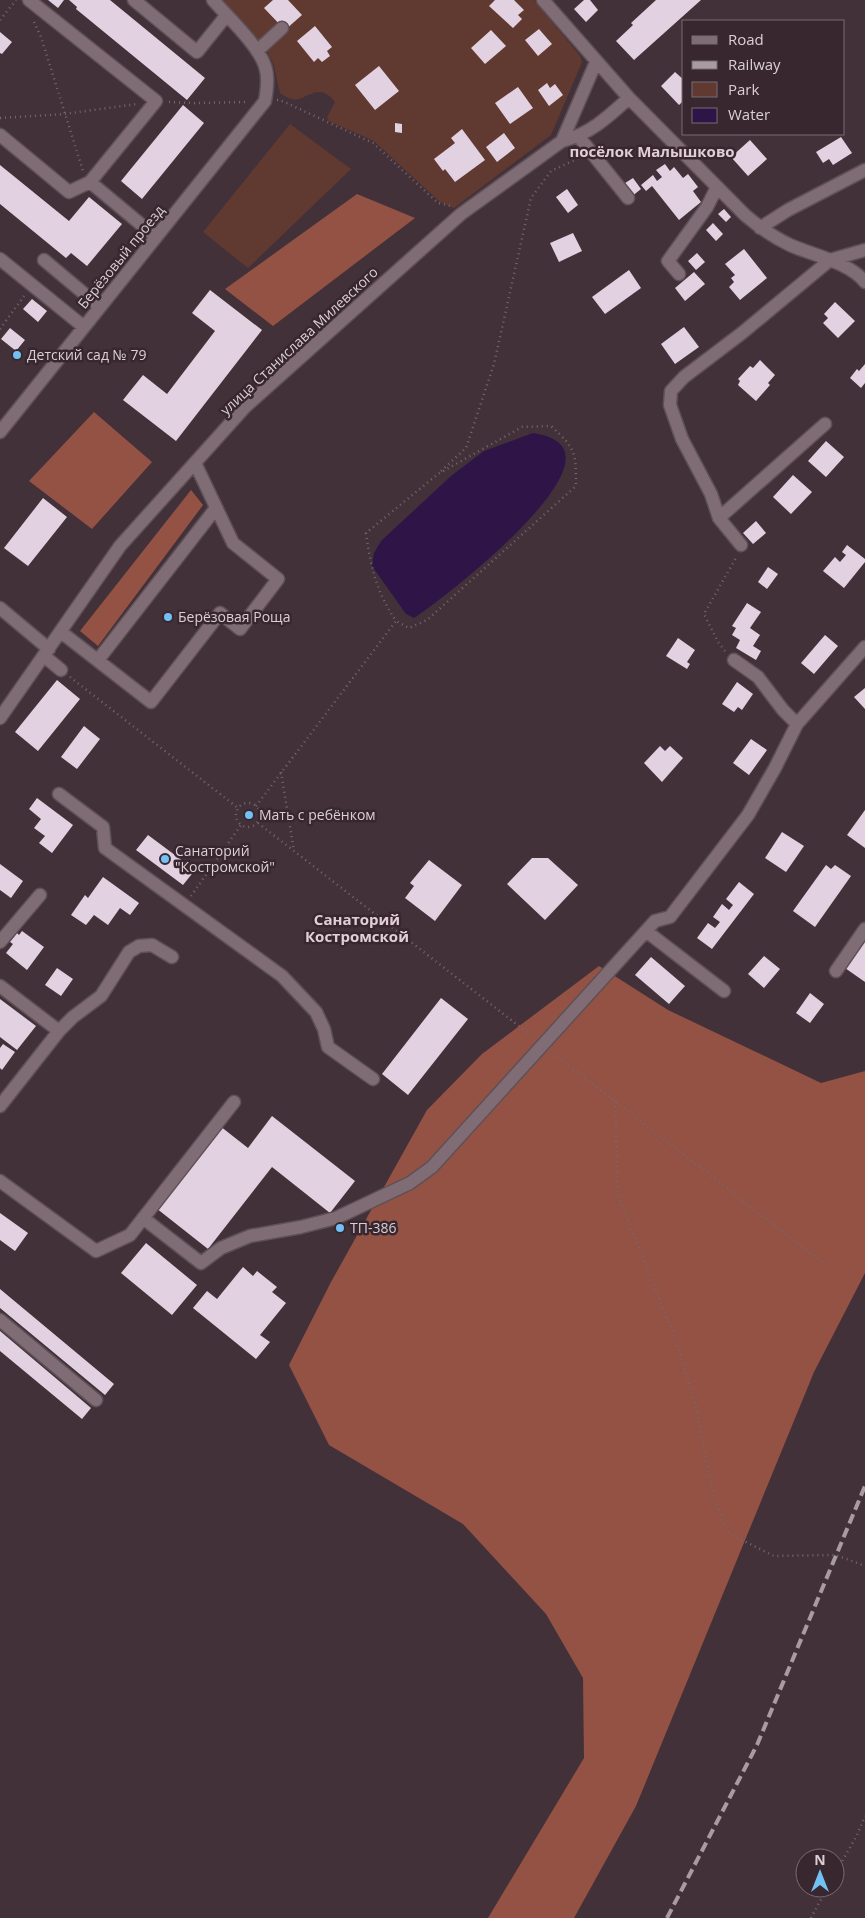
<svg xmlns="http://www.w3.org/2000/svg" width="865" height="1918" font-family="'Open Sans',sans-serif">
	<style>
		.green { fill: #603a31 }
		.forest { fill: #945244 }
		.water { fill: #2f1447 }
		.building { fill: #e2d1e1 }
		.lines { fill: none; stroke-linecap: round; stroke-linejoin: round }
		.minor-casing { stroke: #5e5057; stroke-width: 15 }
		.path { stroke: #76666e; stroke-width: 2.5; stroke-dasharray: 1 4; stroke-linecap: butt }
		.minor { stroke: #806c75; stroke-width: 12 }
		.rail { stroke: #a89ba2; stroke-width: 4; stroke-dasharray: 10 5; stroke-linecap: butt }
		.poi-dot { fill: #71c1f5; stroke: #38272f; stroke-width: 2 }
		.labels { text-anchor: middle; stroke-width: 5; stroke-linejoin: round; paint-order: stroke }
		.street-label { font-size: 14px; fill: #dacfd4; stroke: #38272f }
		.poi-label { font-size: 14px; fill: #dacfd4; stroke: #38272f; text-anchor: start }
		.neighbourhood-label { font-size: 15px; font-weight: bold; fill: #e3cdd7; stroke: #38272f }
	</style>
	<rect width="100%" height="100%" fill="#43313a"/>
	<!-- green -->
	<path class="green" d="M223 0H534L580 56 582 62 551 135 454 208 440 202 374 141 329 121 327 117 335 102C318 79 305 103 291 99 288 98 283 95 280 93L274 66 266 49Z
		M290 124 351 169 248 268 203 232Z"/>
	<!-- forest -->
	<path class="forest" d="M357 194 415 218 273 326 225 289Z
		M94 412 152 462 92 529 29 481Z
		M191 490 203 505 98 646 80 631Z
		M599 966 668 1010 821 1083 865 1071V1273L814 1372 636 1806 574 1918H488L584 1758 583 1678 546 1614 463 1524 329 1445 289 1365 331 1282 427 1110 482 1054Z"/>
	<!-- water -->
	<path class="water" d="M533 433C543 435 554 437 561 445 594 482 442 600 414 618L406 614 372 566 374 553 381 541 451 476 484 451Z"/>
	<!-- building -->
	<path class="building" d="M48 0H64L58 8Z
		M69 0H110L205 78 187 100 76 9 77 7Z
		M273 0H288L302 15 285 30 264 8Z
		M495 0H514L524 10 518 15 522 19 513 28 489 6Z
		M584 0H590L598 10 586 22 574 9Z
		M656 0H701L634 60 616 41 633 25 631 23Z
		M315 26 332 47 327 51 330 56 322 62 318 58 314 62 297 41Z
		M539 29 552 44 538 56 525 40Z
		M491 30 506 46 485 64 471 48Z
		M0 32 12 42 2 54 0 53Z
		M379 66 399 91 375 110 355 85Z
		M675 72 684 80V100L679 105 661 86Z
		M547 83 550 88 555 84 563 95 549 106 538 90Z
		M518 87 533 108 510 124 495 103Z
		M183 105 204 123 142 199 121 181Z
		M395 123 402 124V133L395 132Z
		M462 129 485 160 455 182 445 169 443 171 434 159 455 143 451 138Z
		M504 133 515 148 497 162 486 147Z
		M841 137 852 153 833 165 829 159 823 163 816 152Z
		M750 140 767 159 748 176 731 157Z
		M665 164 670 171 674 167 683 178 688 174 698 187 693 191 701 202 679 220 652 186 646 191 641 185 653 175 657 181 662 177 656 170Z
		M0 165 69 221 89 197 122 224 87 266 71 253 66 258 0 204Z
		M633 178 641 189 631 197 622 185Z
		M567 189 578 205 568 213 556 197Z
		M724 209 731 217 726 222 718 214Z
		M713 223 723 234 716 241 706 230Z
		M573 233 582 251 559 262 550 243Z
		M744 249 767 278 740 300 729 287 734 282 731 278 735 275 725 264Z
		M697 253 705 262 696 270 688 261Z
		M629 270 641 288 605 314 592 297Z
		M694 272 705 284 685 301 675 288Z
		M210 290 262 330 176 441 123 400 143 375 167 394 215 331 192 313Z
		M32 299 47 311 38 322 23 309Z
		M835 302 855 321 838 338 823 323 828 318 824 314Z
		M684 327 699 347 675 364 661 344Z
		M10 328 25 340 16 351 1 339Z
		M760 360 775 375 768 383 770 385 756 401 738 385 740 381 738 379 750 366 753 368Z
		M865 364V383L861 388 850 378 857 369 859 371Z
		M826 441 844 457 826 477 808 461Z
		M793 475 812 492 791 514 773 497Z
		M43 498 67 517 28 566 4 548Z
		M756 521 766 533 753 544 743 533Z
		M847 545 865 559V562L844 588 823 571 835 557 840 562 846 555 842 552Z
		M768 567 778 574 767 589 758 582Z
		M747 603 761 612 750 628 760 635 753 646 761 651 756 660 736 648 740 640 732 635 736 628 732 626Z
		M825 635 838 646 814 674 801 663Z
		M678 638 695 650 687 662 690 664 687 669 666 656Z
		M57 680 80 699 38 751 15 732Z
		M737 682 753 694 742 710 738 707 734 712 722 704Z
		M865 688V709L854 697Z
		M84 726 100 739 77 769 61 757Z
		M751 739 767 750 749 775 733 763Z
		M660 746 665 751 670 746 683 758 662 782 644 763Z
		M37 798 73 825 52 853 39 843 45 836 34 828 41 819 29 809Z
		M865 810V848L847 835Z
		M782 832 804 846 786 872 765 858Z
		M148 835 195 870 183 885 136 850Z
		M532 858H548L578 885 545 920 507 884Z
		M429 860 462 885 435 921 405 898 414 886 410 883Z
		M0 864 23 881 11 898 0 890Z
		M826 865 831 869 835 865 851 876 815 927 793 911Z
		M103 877 139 903 130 915 120 908 108 925 94 915 86 925 71 915 85 895 88 898Z
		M739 882 754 894 712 949 697 938 708 923 715 928 720 922 713 917 722 904 729 910 733 905 726 899Z
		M22 931 44 947 27 970 6 953 13 944 10 942 17 933 19 935Z
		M865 940V982L845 968Z
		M764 956 780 969 764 988 748 974Z
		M651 957 685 986 669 1004 635 975Z
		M57 968 73 979 61 996 45 985Z
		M810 993 824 1004 810 1023 796 1013Z
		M441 998 468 1019 408 1095 382 1074Z
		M0 999 36 1026 17 1050 0 1037Z
		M3 1044 15 1052 2 1070 0 1068V1048Z
		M272 1116 355 1181 330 1213 272 1167 208 1249 156 1208 220 1126 248 1148Z
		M0 1213 28 1233 15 1251 0 1240Z
		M339 1223 346 1228 342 1233 335 1229Z
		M146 1243 197 1285 172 1315 121 1273Z
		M243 1267 253 1276 257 1271 277 1287 272 1292 286 1303 260 1335 270 1342 256 1359 193 1308 207 1291 217 1299Z
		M0 1289 114 1384 105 1395 0 1308Z
		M0 1331 91 1408 82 1419 0 1351Z"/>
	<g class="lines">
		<defs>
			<path id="minor" d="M29 0 156 101 90 182 156 237
				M134 0 197 52 226 16
				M543 0 629 98 745 215C759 227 773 237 790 245 812 255 849 262 865 282
				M257 51 282 28
				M0 135 69 192 90 182
				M579 137 628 198
				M562 141 596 62
				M760 228 788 210 865 170
				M0 259 84 327
				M44 260 100 307
				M679 274 668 261 707 207 717 187
				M0 432 265 101C267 90 269 77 265 66 258 45 228 17 213 0
				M719 518 825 424
				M741 545 719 518 711 494 682 439 670 405 671 391 684 377 742 333 830 260 865 250
				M0 608 49 649
				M61 632 151 702 220 613 240 629 278 579 233 543 195 463
				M44 656 61 670
				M98 660 216 508
				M734 660 758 677 783 710 797 724
				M0 718 120 546 245 407 461 214 562 141C590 134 608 117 629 98
				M59 794 103 827 105 848 282 976 316 1012 324 1029 328 1047 373 1079
				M646 931 724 991
				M0 942 40 895
				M836 971 865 929
				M0 986 59 1031
				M0 1106 59 1031 73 1017 101 996 129 952 139 946 152 945 172 957
				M0 1181 96 1251 130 1235 234 1102
				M143 1218 201 1263 221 1248 250 1236 301 1227 336 1218 410 1183 432 1167 655 921 670 917 748 815 775 768 797 724 865 647
				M0 1320 96 1400"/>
		</defs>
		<!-- minor casing -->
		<use href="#minor" class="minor-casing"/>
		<!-- path -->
		<path class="path" d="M0 20 16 0
			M34 22 41 37 83 171
			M277 100H280L373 143 438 203 451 206
			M169 102 194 103 246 102
			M0 118 64 114 137 104
			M0 329 24 296
			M441 471 466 448 494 364 531 198 551 171 579 158
			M725 651 718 642 704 614 737 556
			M70 677 238 808
			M281 772 294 851
			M236 815a12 12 0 1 1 24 0a12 12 0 1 1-24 0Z
			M256 806 396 621C376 591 371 568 366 533L438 474 522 427 551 426C576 449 576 453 576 486L427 620 409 628 396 621
			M258 823 533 1037
			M191 896 241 825
			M553 1053 823 1263
			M615 1101 618 1195 674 1336 696 1406 712 1491 724 1524 730 1534 774 1556 836 1555 865 1566
			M835 1874 857 1835 865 1816
			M811 1918 827 1888"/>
		<!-- minor -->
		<use href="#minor" class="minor"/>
		<!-- rail -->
		<path class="rail" d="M667 1918 757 1745 865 1486"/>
	</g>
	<!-- markers -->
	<g class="poi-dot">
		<circle cx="17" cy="355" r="5"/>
		<circle cx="168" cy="617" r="5"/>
		<circle cx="249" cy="815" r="5"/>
		<circle cx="165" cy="859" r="5"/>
		<circle cx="340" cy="1228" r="5"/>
	</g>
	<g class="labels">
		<!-- street labels -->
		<g class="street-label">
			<text transform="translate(121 257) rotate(-51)" y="5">Берёзовый проезд</text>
			<text transform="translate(299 341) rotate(-43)" y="5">улица Станислава Милевского</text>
		</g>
		<!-- poi labels -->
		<g class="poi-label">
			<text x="27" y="360">Детский сад № 79</text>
			<text x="178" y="622">Берёзовая Роща</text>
			<text x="259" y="820">Мать с ребёнком</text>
			<text x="175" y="856">Санаторий<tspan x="175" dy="16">"Костромской"</tspan></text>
			<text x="350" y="1233">ТП-386</text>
		</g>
		<!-- neighbourhood labels -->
		<g class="neighbourhood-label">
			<text x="652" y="157">посёлок Малышково</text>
			<text x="357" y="925">Санаторий<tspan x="357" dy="17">Костромской</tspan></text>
		</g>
	</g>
	<!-- legend -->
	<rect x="682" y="20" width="162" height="115" fill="#38272f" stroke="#796a71"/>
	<rect x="692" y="36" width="25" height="8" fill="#806c75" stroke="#796a71"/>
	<text x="728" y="45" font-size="15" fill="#dacfd4">Road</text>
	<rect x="692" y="61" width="25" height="8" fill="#a89ba2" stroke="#796a71"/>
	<text x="728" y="70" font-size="15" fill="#dacfd4">Railway</text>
	<rect x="692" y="82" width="25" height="15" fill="#603a31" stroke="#796a71"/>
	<text x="728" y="95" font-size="15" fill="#dacfd4">Park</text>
	<rect x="692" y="108" width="25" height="15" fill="#2f1447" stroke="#796a71"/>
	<text x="728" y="120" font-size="15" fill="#dacfd4">Water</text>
	<!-- north arrow -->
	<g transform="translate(820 1873)"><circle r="24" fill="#38272f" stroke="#796a71"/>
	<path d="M0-4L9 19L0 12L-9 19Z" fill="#71c1f5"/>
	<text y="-8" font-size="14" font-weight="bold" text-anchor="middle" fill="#dacfd4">N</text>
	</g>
</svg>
